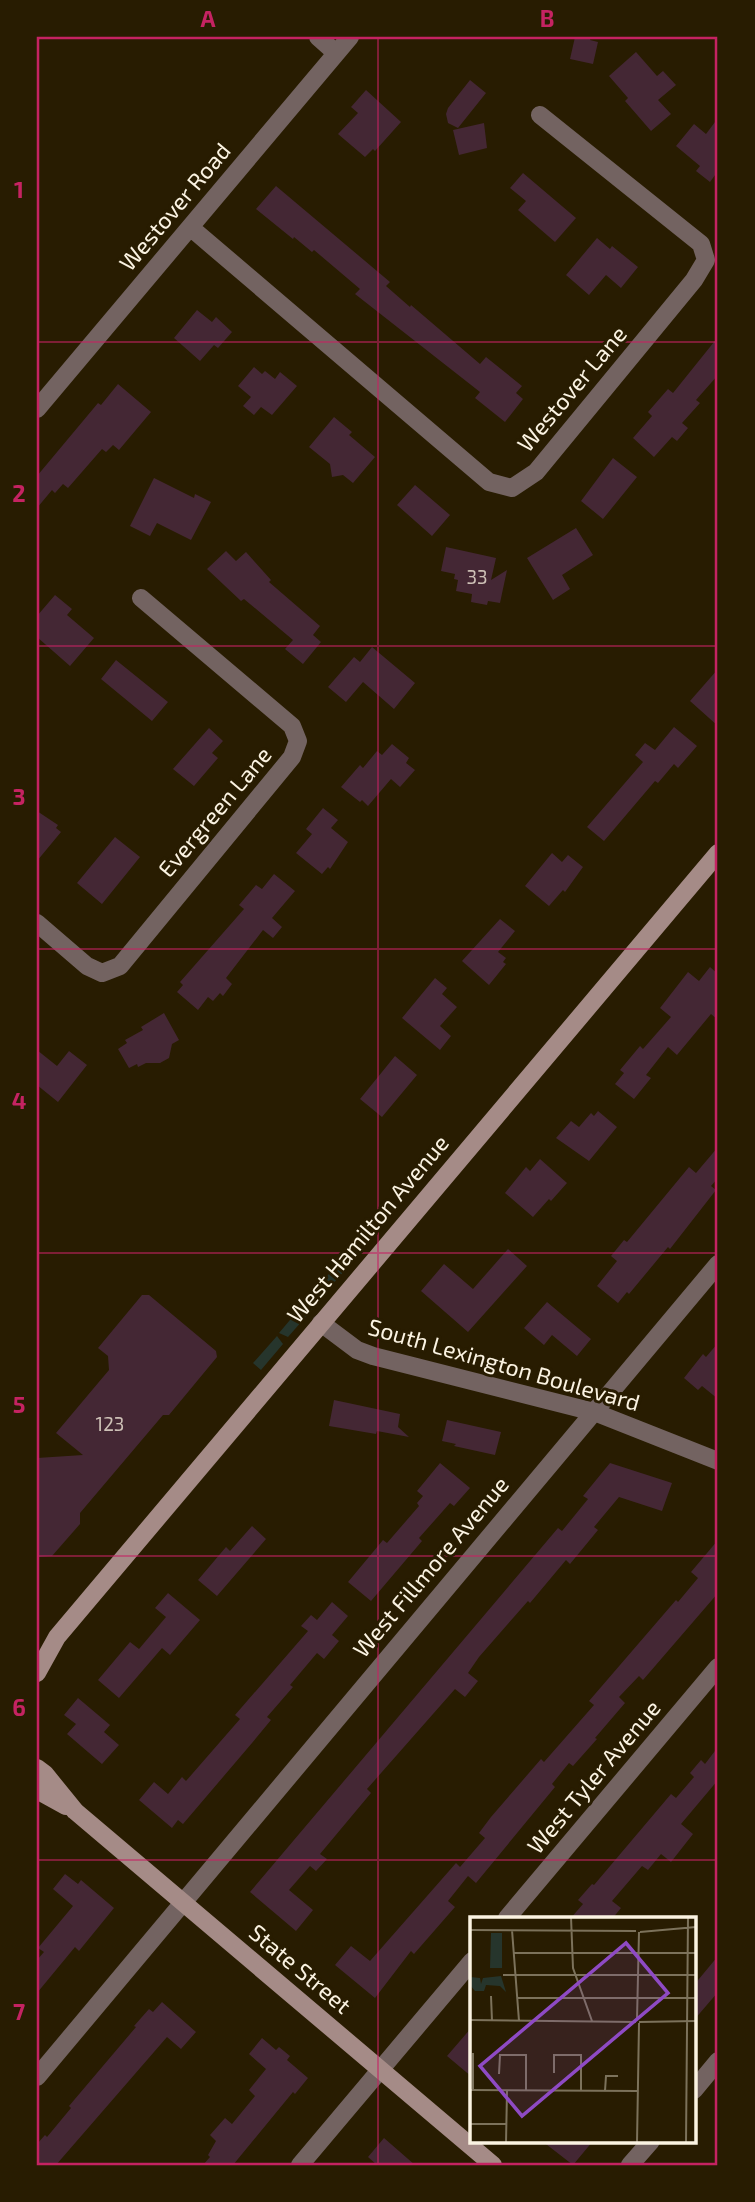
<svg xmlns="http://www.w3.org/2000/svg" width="755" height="2202" font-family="'Exo 2',sans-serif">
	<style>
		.green { fill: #26352c }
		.building { fill: #442734 }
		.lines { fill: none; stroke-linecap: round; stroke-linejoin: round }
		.street { stroke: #736361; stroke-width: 18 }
		.secondary { stroke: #a58b87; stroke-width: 18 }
		.grid { fill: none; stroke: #c52362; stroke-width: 2; stroke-opacity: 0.55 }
		.labels { text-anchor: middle; stroke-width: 6; stroke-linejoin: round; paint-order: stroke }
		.number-label { font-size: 19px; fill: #cdc0b6 }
		.street-label { font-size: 23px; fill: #fbf3e2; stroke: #281c01 }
		.inset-road { fill: none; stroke: #7c725b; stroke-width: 2 }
		.view { fill: #8e4ac4; fill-opacity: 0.15; stroke: #8e4ac4; stroke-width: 3.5 }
		.inset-edge { fill: none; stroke: #fbf3e2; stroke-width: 3.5 }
		.neatline { fill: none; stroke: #c52362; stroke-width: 2.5 }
		.grid-label { font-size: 23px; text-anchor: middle; font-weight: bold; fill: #c52362 }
	</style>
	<rect width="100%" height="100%" fill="#281c01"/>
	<!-- green -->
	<path class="green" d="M364 1232 371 1240 332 1285 323 1281Z
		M311 1295 317 1304 288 1337 279 1333Z
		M277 1336 283 1344 261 1370 253 1363Z"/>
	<!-- building -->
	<path class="building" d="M575 37H591L590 40 598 42 593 64 570 59Z
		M636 52 657 76 663 71 676 85 658 100 671 114 651 131 625 101 628 98 609 76Z
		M470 80 486 93 458 128 448 123 446 114 448 108Z
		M366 90 401 122 375 151 373 149 365 157 338 134 358 113 351 107Z
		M718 118V171L710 182 696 171 700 166 676 146 694 124 706 134Z
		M484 123 487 148 459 155 453 130Z
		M523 173 576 218 555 242 518 210 526 201 510 188Z
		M276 186 390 282 386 286 410 307 411 305 480 364 486 357 522 386 516 393 523 399 505 422 475 398 480 392 355 294 360 289 314 250 312 252 294 237 293 239 256 209Z
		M597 238 610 249 612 246 638 267 621 288 606 275 589 295 566 275Z
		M197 310 212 322 216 317 232 332 218 348 214 345 200 361 174 338Z
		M718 337V375L696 400 700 403 682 423 688 428 677 441 672 437 654 457 633 438 652 416 648 412 668 389 673 393Z
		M254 367 262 374 265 371 275 379 280 372 297 386 272 415 261 407 254 415 243 406 251 397 238 386Z
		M118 384 151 412 119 450 113 445 106 452 102 449 68 488 63 484 55 493 52 490 37 508V476L98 403 101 405Z
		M334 417 352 432 349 435 375 457 353 483 343 475 332 477 330 464 309 447Z
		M613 458 637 477 603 519 581 501Z
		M154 478 194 498 195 494 211 502 191 540 157 523 150 536 130 526Z
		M415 485 450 515 432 536 397 505Z
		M576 528 593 555 562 575 570 589 553 600 527 558Z
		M446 547 496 558 491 580 507 570 500 603 488 601 487 605 471 602 472 594 456 591 458 580 454 579 455 574 441 571Z
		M226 551 236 561 246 552 271 580 269 582 320 626 313 635 321 642 303 664 285 649 293 640 244 599 241 601 207 569Z
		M55 595 72 609 67 615 94 638 70 666 37 637V616Z
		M372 647 415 683 394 709 363 682 346 702 328 687 354 657 360 662Z
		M116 660 168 702 152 721 101 679Z
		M718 669V726L690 701Z
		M674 727 697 746 678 768 674 764 658 783 655 781 604 841 587 827 643 762 635 755 645 743 655 750Z
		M209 728 223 741 212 753 218 758 194 786 173 769Z
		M392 744 409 758 406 763 415 770 400 787 391 779 368 806 362 800 360 802 341 787 360 765 363 768 377 751 382 755Z
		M323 808 338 820 331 828 348 842 330 869 328 867 322 874 296 853 312 834 306 829Z
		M37 811 58 825 56 828 61 832 37 861Z
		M115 837 140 857 102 904 77 883Z
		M552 853 562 862 568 855 583 867 565 892 563 890 549 906 525 886Z
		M274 874 295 891 272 918 282 927 273 938 263 930 226 978 232 984 223 996 220 993 213 1001 208 997 198 1010 177 992 183 985 180 982 244 909 239 905 256 885 262 889Z
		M500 919 515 931 498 952 506 958 503 962 506 964 489 985 462 961Z
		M710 967 718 974V1020L711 1014 677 1055 668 1047 646 1075 651 1078 634 1099 615 1084 624 1073 620 1070 640 1046 643 1049 671 1017 660 1008 688 972 699 981Z
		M435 978 447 988 442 994 457 1007 440 1026 451 1036 440 1050 402 1018Z
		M164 1013 179 1040 172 1044 169 1058 160 1063H146L138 1067 137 1064 129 1068 118 1049 127 1043 125 1040 143 1030 141 1027Z
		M37 1050 57 1066 69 1051 87 1065 58 1102 37 1085Z
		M395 1056 417 1075 382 1117 360 1099Z
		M598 1111 617 1127 589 1161 556 1138 571 1121 579 1127 591 1113 594 1116Z
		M718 1147V1178L711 1186 716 1190 670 1249 668 1247 629 1294 627 1292 618 1303 597 1286 617 1261 611 1256 624 1240 627 1242 689 1167 696 1173Z
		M540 1159 567 1183 551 1201 549 1199 533 1217 505 1193 526 1167 530 1171Z
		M508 1249 527 1266 468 1332 421 1291 444 1264 473 1289Z
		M142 1295H149L216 1351 217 1357 169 1415H163L80 1513V1524L52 1556 37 1557V1458L83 1455 56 1433 109 1370 108 1356 98 1348Z
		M547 1302 591 1339 577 1356 552 1335 544 1345 524 1328Z
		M718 1343V1399L702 1386 698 1390 684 1378 703 1354 706 1357Z
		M334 1400 400 1414 398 1427 409 1437 377 1431 376 1434 329 1426Z
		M447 1420 501 1432 495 1455 454 1446 456 1444 442 1441Z
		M440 1463 470 1488 454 1506 450 1503 419 1538 422 1541 371 1601 348 1582 383 1540 387 1543 419 1506 417 1503 423 1496 417 1491Z
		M610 1463 672 1483 662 1511 619 1497 594 1527 598 1530 570 1564 566 1560 530 1603 528 1601 479 1657 468 1673 478 1681 465 1697 455 1689 367 1789 371 1793 320 1854 327 1859 316 1871 310 1866 289 1890 313 1910 296 1931 250 1892 558 1528 562 1531 588 1499 583 1496Z
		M252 1526 266 1539 217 1596 198 1580 226 1547 230 1551Z
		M718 1540V1593L643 1680 639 1676 619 1697 625 1703 595 1738 597 1739 573 1766 569 1763 552 1784 555 1787 476 1883 468 1876 448 1901 455 1907 414 1954 411 1951 375 1998 335 1965 351 1946 370 1961 456 1863 460 1867 485 1838 479 1833 491 1817 541 1759 544 1762 594 1705 589 1701 676 1600 678 1602 698 1578 691 1572Z
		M168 1593 200 1620 170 1655 162 1648 119 1698 98 1680 130 1642 139 1649 166 1617 155 1608Z
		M332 1602 348 1616 332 1635 339 1641 324 1659 317 1653 290 1685 293 1687 267 1717 271 1720 252 1743 183 1824 178 1820 172 1828 139 1800 154 1782 168 1794 182 1777 186 1781 240 1719 235 1715 308 1631 301 1626 311 1615 317 1620Z
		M78 1698 110 1725 104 1732 119 1745 102 1764 67 1734 76 1724 64 1715Z
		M718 1747V1780L681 1824 693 1834 671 1862 661 1854 648 1870 642 1866 612 1901 621 1908 612 1919H570L583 1904 578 1900 592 1884 594 1885 671 1794 676 1798 694 1777 690 1773 701 1760 705 1764Z
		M65 1874 78 1884 81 1880 114 1908 79 1951 75 1947 37 1993V1960L44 1952 38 1948 73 1906 53 1889Z
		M718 1956V1992L694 2020V1985Z
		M162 2002 196 2032 181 2049 167 2037 56 2165H37V2144L45 2135 47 2137 71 2108 69 2106 136 2027 134 2026 149 2009 153 2012Z
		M472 2027V2077L447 2056Z
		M262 2038 276 2050 279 2047 290 2056 287 2060 308 2078 295 2094 293 2092 233 2165H203L210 2157 208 2155 216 2141 210 2135 225 2118 232 2124 255 2096 249 2090 266 2069 249 2054Z
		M384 2138 415 2165H377L368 2157Z
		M542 2141H593L573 2165Z"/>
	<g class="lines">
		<!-- street -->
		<path class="street" d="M318 37 336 53
			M190 227 489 482 512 488 536 472 694 280 706 260 701 244 540 115
			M37 409 350 37
			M37 923 87 966 102 973 120 966 292 757 298 741 292 726 141 598
			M321 1323 357 1350 373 1356 594 1412 718 1461
			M507 1918 718 1667
			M37 2077 718 1264
			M694 2090 718 2061
			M300 2165 472 1961
			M630 2165 651 2141"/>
		<!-- secondary -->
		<path class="secondary" d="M37 1673 57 1637 718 853
			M37 1768 45 1774 75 1811 493 2165
			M37 1790 66 1806"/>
	</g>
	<!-- grid -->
	<path class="grid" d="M378 37V2165M37 342H718M37 646H718M37 949H718M37 1253H718M37 1556H718M37 1860H718"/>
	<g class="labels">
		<!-- number labels -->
		<g class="number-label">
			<text x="477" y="584">33</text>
			<text x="110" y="1431">123</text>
		</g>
		<!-- street labels -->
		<g class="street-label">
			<text transform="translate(175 207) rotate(-50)" y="8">Westover Road</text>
			<text transform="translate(572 389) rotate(-50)" y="8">Westover Lane</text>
			<text transform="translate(215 812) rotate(-50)" y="8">Evergreen Lane</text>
			<text transform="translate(368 1229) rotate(-50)" y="8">West Hamilton Avenue</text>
			<text transform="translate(504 1365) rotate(16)" y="8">South Lexington Boulevard</text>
			<text transform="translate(431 1567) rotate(-50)" y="8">West Fillmore Avenue</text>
			<text transform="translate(594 1777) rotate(-50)" y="8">West Tyler Avenue</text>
			<text transform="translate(300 1969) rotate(40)" y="8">State Street</text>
		</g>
	</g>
	<!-- overview -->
	<g transform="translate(470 1917)">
		<rect width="226" height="226" fill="#281c01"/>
		<path d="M21 16H32V51H20ZM31 59 36 75 30 69 16 68 14 74H5L0 68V60L10 61 11 67 13 61Z" fill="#26352c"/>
		<path class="inset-road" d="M101 0 103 51 122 104M0 13 166 14M42 13 49 104M170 15 226 10M43 36H226M33 58H226M21 79 22 104M47 81H226M167 102 169 15M0 103 166 105M169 105 226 104M84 156V138H111V174M29 157 30 138H56V174M0 173 167 174M3 173V136M135 174 136 159H148M0 207H36M36 226 37 174M167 226 169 106M216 226 218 0"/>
		<path class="view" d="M156 26 198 76 52 199 10 149Z"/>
		<rect width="226" height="226" class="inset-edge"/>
	</g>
	<!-- border -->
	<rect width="755" height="2202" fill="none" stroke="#281c01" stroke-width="77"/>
	<rect x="38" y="38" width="678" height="2126" class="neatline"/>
	<g class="grid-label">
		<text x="208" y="27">A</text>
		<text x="547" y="27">B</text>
		<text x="19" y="198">1</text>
		<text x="19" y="502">2</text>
		<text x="19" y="805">3</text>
		<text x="19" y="1109">4</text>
		<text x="19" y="1413">5</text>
		<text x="19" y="1716">6</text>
		<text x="19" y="2020">7</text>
	</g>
</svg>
